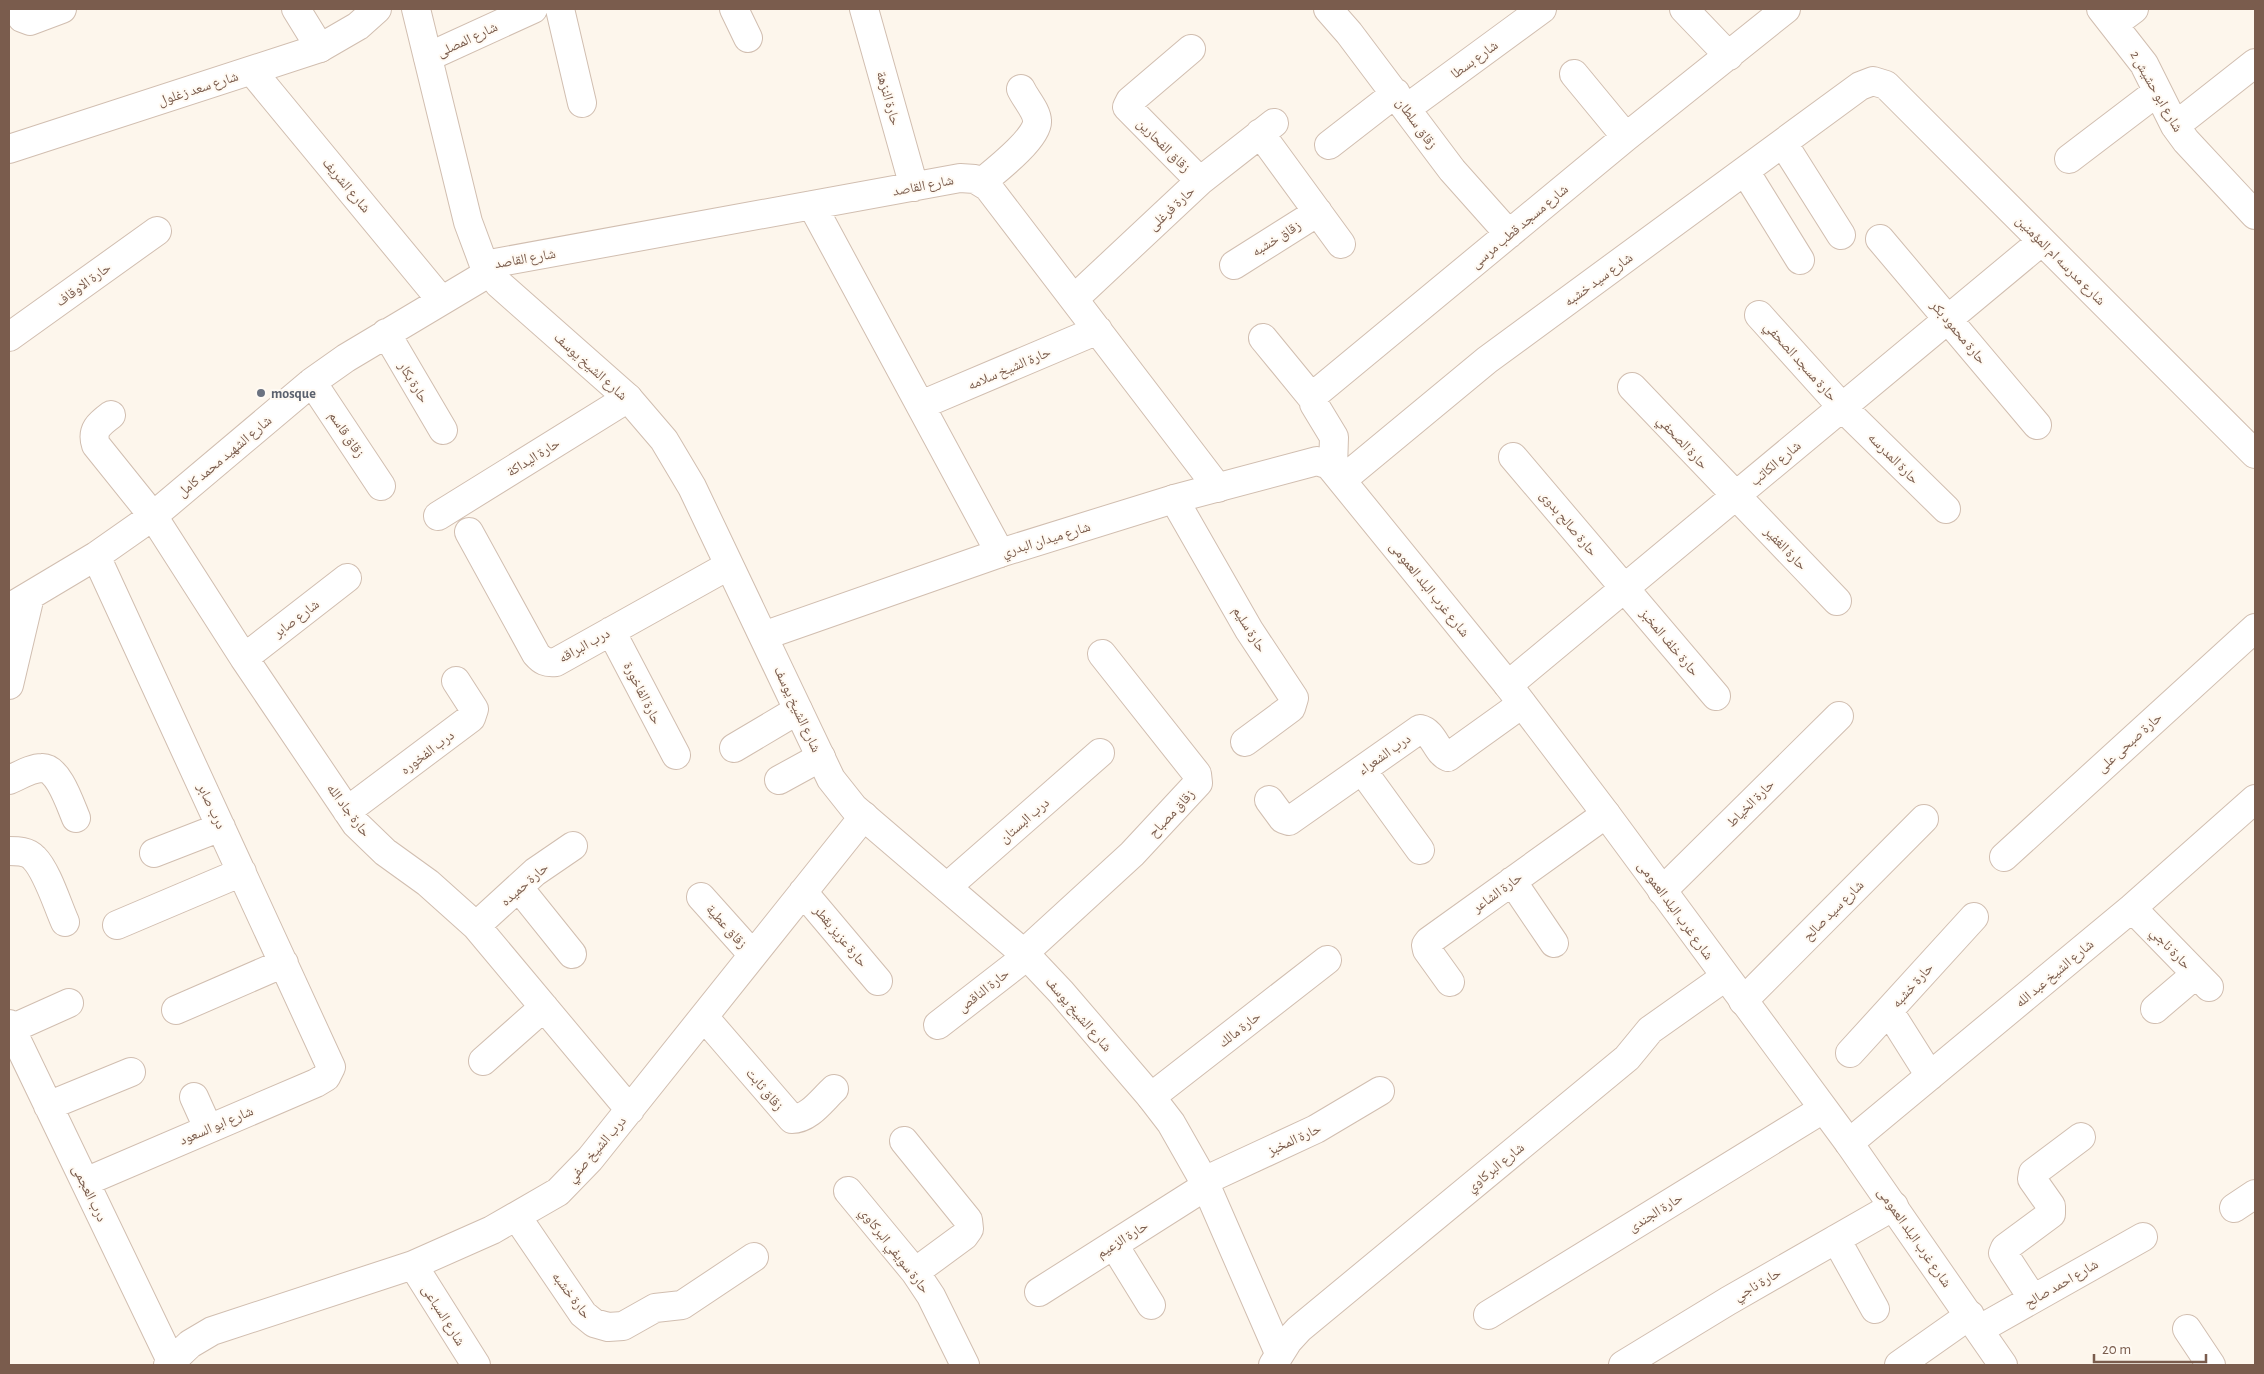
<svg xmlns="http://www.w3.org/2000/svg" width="2264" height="1374" font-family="'Alegreya Sans','Noto Naskh Arabic',sans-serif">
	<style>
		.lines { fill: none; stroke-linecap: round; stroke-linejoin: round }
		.minor-casing { stroke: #d1beb0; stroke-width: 30 }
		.tertiary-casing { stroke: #d1beb0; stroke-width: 30 }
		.minor { stroke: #fff; stroke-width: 28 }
		.tertiary { stroke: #fff; stroke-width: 28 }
		.worship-dot { fill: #6b7280; stroke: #fffaf3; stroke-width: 2 }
		.labels { text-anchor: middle; stroke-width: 4; stroke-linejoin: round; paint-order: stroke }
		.street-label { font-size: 14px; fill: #7a5c4d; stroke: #fffaf3 }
		.worship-label { font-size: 14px; font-weight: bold; fill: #5b616d; stroke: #fffaf3; text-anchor: start }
	</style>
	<rect width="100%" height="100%" fill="#fdf6ec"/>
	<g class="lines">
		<defs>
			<path id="minor" d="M18 9 22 18 30 21 62 9
				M296 9 320 48
				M560 9 582 103
				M734 9 748 38
				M864 9 914 187
				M1328 9 1349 33 1452 170 1509 234
				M1684 9 1729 56
				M2101 9 2144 64 2175 126 2186 141 2255 215
				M2114 24 2134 9
				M1191 49 1130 101 1127 107 1200 181
				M428 57 533 9
				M252 71 441 300
				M1574 74 1626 137
				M1407 108 1542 9
				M2175 126 2255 63
				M1260 133 1341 244
				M1783 143 1841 235
				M1329 145 1396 93
				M2069 159 2157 92
				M1745 171 1800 260
				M982 182C994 172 1039 137 1037 121 1037 111 1025 98 1021 89
				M812 205 1000 553
				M1880 239 2037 425
				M484 265 960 178 975 179 988 187 1218 488
				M1234 265 1318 212
				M1074 299 1200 181 1274 123
				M1759 315 1842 407 1946 509
				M386 333 443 430
				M9 337 157 231
				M1263 338 1313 399
				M312 382 381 486
				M1632 387 1837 601
				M921 405 1098 330
				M111 415C99 424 91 430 96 445L153 516 244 658 356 824 385 852 428 883 476 926 630 1110
				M1513 457 1716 696
				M1333 468 1334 437 1314 404V395L1626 137 1786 9
				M1342 480 1487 360 1860 86 1873 81 1886 85 2255 454
				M1174 499 1249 630 1294 698 1291 708 1245 742
				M438 516 628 398
				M469 532 536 654C542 661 546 663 556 662L728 566
				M9 608 96 556 153 516 312 382 346 358 490 272
				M611 631 676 755
				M244 658 347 578
				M9 685 30 596
				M1508 685 2042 241
				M734 748 798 710
				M1362 770 1420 850
				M9 780C19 776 31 768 42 768 58 767 70 804 76 818
				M779 780 821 757
				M1269 800 1283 819 1289 821 1420 729C1434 732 1436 752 1448 757L1522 704
				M347 811 471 718 474 709 456 681
				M9 851C18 851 28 851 34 858 47 871 57 904 65 922
				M154 853 221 827
				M2004 857 2255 628
				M1512 881 1554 943
				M947 887 1100 753
				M519 888 572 954
				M1662 891 1839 716
				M803 892 878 981
				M701 897 753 955
				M2132 908 2209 987
				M117 925 242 872
				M476 926 535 872 573 846
				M1024 953 1132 854 1198 783 1197 774 1102 654
				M1450 982 1427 950 1426 945 1429 941 1606 814
				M1743 1001 1924 819
				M2155 1009 2196 974
				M176 1010 284 963
				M1889 1011 1930 1076
				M704 1017 792 1119C809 1119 822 1100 834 1089
				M9 1024 171 1361
				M938 1025 1027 956
				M11 1029 69 1003
				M1850 1053 1974 917
				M483 1061 544 1007
				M194 1097 208 1128
				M1151 1097 1327 960
				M48 1106 131 1072
				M904 1141 968 1220 969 1229 964 1236 915 1272
				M1849 1143 2132 908 2255 799
				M1204 1181 1316 1129 1380 1091
				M85 1182 316 1083 326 1077 331 1067 96 556
				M848 1191 915 1272 931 1296 965 1365
				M2234 1208 2255 1194
				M517 1217 583 1314 594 1323 608 1327 623 1326 655 1308 682 1305 754 1257
				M1836 1239 1875 1309
				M1114 1245 1151 1305
				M413 1265 476 1365
				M1039 1292 1206 1186
				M2033 1299 2003 1253 2005 1248 2051 1214V1206L2032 1179 2033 1173 2081 1137
				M1488 1315 1823 1109
				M1980 1329 2143 1237
				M2187 1329 2211 1365
				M168 1365 190 1344 212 1331 413 1265 492 1230 558 1192 590 1159 864 816
				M1273 1365 1288 1341 1299 1329 1627 1058 1650 1030 1725 977
				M1623 1365 1728 1301 1894 1206
				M1899 1365 1970 1315"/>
			<path id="tertiary" d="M416 9 468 222 484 265 499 284 628 398 664 440 692 487 831 779 854 808 1027 956 1061 992 1151 1097 1171 1123 1204 1181 1279 1353
				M9 149 320 48 358 26 377 9
				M763 636 1000 553 1174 499 1317 461 1329 465 1508 685 1606 814 1849 1143 2003 1365"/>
		</defs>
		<!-- minor casing -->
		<use href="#minor" class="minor-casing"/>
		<!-- tertiary casing -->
		<use href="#tertiary" class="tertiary-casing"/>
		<!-- minor -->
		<use href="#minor" class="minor"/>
		<!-- tertiary -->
		<use href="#tertiary" class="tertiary"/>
	</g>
	<!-- markers -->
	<circle class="worship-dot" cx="261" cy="393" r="5"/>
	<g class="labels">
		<!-- street labels -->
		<g class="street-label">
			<text transform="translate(467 39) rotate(-25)" y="5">شارع المصلى</text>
			<text transform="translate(1474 59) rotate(-36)" y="5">شارع بسطا</text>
			<text transform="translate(198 88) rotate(-18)" y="5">شارع سعد زغلول</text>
			<text transform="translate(2157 91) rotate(60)" y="5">شارع ابو حشيش 2</text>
			<text transform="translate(889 98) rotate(74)" y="5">حارة النزهة</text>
			<text transform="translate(1417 123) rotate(54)" y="5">زقاق سلطان</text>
			<text transform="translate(1164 145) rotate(45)" y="5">زقاق الفحارين</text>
			<text transform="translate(347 185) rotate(50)" y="5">شارع الشريف</text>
			<text transform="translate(923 185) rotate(-11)" y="5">شارع القاصد</text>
			<text transform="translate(1171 208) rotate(-43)" y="5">حارة فرغلى</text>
			<text transform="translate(1519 226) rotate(-40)" y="5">شارع مسجد قطب مرسى</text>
			<text transform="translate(1276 238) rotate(-32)" y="5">زقاق خشبه</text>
			<text transform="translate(525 258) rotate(-10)" y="5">شارع القاصد</text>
			<text transform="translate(2061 260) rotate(45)" y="5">شارع مدرسه ام المؤمنين</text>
			<text transform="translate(1598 279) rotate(-36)" y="5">شارع سيد خشبه</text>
			<text transform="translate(83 284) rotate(-36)" y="5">حارة الاوقاف</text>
			<text transform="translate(1959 332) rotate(50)" y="5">حارة محمود بكر</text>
			<text transform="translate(1801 361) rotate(48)" y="5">حارة مسجد الصحفي</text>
			<text transform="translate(591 366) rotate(42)" y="5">شارع الشيخ يوسف</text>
			<text transform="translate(1009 368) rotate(-23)" y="5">حارة الشيخ سلامه</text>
			<text transform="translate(414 382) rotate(59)" y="5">حارة بكار</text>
			<text transform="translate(347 434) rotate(56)" y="5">زقاق قاسم</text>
			<text transform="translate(1683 442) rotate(47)" y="5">حارة الصحفي</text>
			<text transform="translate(224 456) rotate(-40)" y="5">شارع الشهيد محمد كامل</text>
			<text transform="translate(533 457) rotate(-32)" y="5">حارة اليداكة</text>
			<text transform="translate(1894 458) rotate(45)" y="5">حارة المدرسه</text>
			<text transform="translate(1775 463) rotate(-40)" y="5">شارع الكاتب</text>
			<text transform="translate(1569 523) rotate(50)" y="5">حارة صالح بدوى</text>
			<text transform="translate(1046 539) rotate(-17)" y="5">شارع ميدان البدري</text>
			<text transform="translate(1786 548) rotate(46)" y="5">حارة الغفير</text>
			<text transform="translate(1430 589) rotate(51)" y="5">شارع غرب البلد العمومى</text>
			<text transform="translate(296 618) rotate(-37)" y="5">شارع صابر</text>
			<text transform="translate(1250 629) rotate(58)" y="5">حارة سليم</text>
			<text transform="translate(1670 642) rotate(50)" y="5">حارة خلف المخبز</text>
			<text transform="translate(584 645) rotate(-29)" y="5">درب البراقه</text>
			<text transform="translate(643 693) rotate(63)" y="5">حارة الفاخورة</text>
			<text transform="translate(798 709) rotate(65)" y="5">شارع الشيخ يوسف</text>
			<text transform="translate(2129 742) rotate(-42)" y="5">حارة صبحى على</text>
			<text transform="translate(427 752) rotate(-37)" y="5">درب الفخوره</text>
			<text transform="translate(1384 754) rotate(-35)" y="5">درب الشعراء</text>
			<text transform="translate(1750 803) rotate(-45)" y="5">حارة الخياط</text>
			<text transform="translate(212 806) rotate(65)" y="5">درب صابر</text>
			<text transform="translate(349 810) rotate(53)" y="5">حارة جاد الله</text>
			<text transform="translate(1171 813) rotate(-47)" y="5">زقاق مصباح</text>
			<text transform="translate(1024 820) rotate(-41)" y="5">درب البستان</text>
			<text transform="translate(524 884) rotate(-41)" y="5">حارة حميده</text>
			<text transform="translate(1497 892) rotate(-36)" y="5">حارة الشاعر</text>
			<text transform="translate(1676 910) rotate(54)" y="5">شارع غرب البلد العمومى</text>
			<text transform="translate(1833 910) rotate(-45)" y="5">شارع سيد صالح</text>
			<text transform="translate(727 926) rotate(48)" y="5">زقاق عطية</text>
			<text transform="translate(841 936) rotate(50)" y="5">حارة عزيز بقطر</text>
			<text transform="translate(2171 948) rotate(46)" y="5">حارة ناجي</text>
			<text transform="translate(2054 973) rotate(-40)" y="5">شارع الشيخ عبد الله</text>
			<text transform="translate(1912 985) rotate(-48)" y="5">حارة خشبه</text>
			<text transform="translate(983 990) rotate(-38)" y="5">حارة الناقص</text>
			<text transform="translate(1079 1014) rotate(49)" y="5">شارع الشيخ يوسف</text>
			<text transform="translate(1239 1029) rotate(-38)" y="5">حارة مالك</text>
			<text transform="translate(765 1089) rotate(50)" y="5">زقاق ثابت</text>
			<text transform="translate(216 1125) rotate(-23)" y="5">شارع ابو السعود</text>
			<text transform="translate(1294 1139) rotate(-25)" y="5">حارة المخبز</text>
			<text transform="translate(596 1149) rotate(-49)" y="5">درب الشيخ صفي</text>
			<text transform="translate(1495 1167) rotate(-39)" y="5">شارع البركاوي</text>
			<text transform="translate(90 1193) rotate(64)" y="5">درب العجمى</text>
			<text transform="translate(1655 1212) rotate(-32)" y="5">حارة الجندى</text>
			<text transform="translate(1915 1237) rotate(55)" y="5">شارع غرب البلد العمومى</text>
			<text transform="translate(1122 1239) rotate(-32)" y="5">حارة الزعيم</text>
			<text transform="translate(895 1250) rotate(52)" y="5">حارة سويفي البركاوي</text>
			<text transform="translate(2061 1283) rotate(-30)" y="5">شارع احمد صالح</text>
			<text transform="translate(1757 1284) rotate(-30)" y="5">حارة ناجي</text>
			<text transform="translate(572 1295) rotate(53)" y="5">حارة خشبه</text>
			<text transform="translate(444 1315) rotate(58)" y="5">شارع السباعى</text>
		</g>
		<!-- worship labels -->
		<g class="worship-label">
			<text x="271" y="398">mosque</text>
		</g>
	</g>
	<!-- border -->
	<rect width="2264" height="1374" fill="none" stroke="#7a5c4d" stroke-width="20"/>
	<!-- scale -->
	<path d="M2094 1354v8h112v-8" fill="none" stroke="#7a5c4d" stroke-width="2.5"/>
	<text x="2102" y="1354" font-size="15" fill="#7a5c4d" stroke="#fffaf3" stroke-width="4" paint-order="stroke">20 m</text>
</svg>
